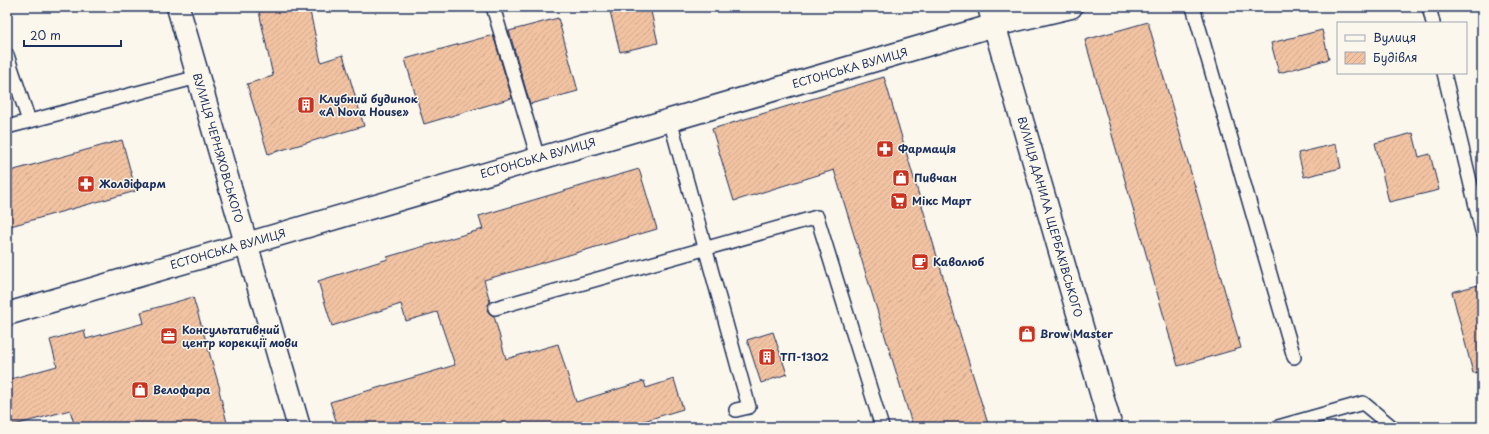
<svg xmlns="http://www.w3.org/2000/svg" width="1489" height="434" font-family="'Playpen Sans',sans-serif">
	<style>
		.building { fill: url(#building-hatch); stroke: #1b2f5e }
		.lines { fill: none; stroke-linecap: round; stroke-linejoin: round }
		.service-casing { stroke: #1b2f5e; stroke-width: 16 }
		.minor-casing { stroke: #1b2f5e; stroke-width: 25 }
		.tertiary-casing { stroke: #1b2f5e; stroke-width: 25 }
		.secondary-casing { stroke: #1b2f5e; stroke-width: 25 }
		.service { stroke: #fbf7ec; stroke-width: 13 }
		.minor { stroke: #fbf7ec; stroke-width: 22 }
		.tertiary { stroke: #fbf7ec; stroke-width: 22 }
		.secondary { stroke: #fbf7ec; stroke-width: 22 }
		.labels { text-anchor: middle; stroke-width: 3; stroke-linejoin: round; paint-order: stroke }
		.street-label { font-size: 11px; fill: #1b2f5e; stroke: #fbf7ec }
		.poi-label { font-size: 11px; font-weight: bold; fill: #1b2f5e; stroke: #fbf7ec; text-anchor: start }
	</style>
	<defs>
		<pattern id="building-hatch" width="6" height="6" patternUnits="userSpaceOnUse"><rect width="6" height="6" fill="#f2c3a2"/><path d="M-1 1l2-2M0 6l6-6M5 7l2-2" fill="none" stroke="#cfa88e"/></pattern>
	</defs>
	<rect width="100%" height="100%" fill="#fbf7ec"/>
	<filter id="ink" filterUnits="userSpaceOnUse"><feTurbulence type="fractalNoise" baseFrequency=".025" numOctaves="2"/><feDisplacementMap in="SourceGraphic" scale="8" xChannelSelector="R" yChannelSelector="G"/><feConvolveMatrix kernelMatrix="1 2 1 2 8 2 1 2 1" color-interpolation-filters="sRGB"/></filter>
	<g filter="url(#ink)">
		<!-- building -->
		<path class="building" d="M258 7H309L321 62 343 55 364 126 268 154 247 84 273 76Z
			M609 7H650L658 43 620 52Z
			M558 18 578 91 530 104 509 31Z
			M1148 22 1241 348 1178 366 1085 40Z
			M1322 30 1329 59 1279 73 1271 43Z
			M493 35 512 98 424 124 405 59Z
			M884 77 957 324 989 427H913L834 170 734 201 712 129Z
			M1413 133 1419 157 1430 154 1439 190 1389 202 1375 143Z
			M122 140 136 191 7 227V172Z
			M1336 144 1341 168 1304 177 1298 153Z
			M639 169 657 229 484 280 490 302 487 310 490 314 494 316 506 359 558 344 576 402 644 381 646 388 674 379 683 409 624 427H338L330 402 455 365 437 312 406 321 401 304 332 326 318 281 388 259 387 257 483 229 479 216Z
			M1482 284V372L1473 373 1452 292Z
			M193 297 220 389 219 390 228 427H75L70 410 7 427V380L57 366 50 340 84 330 86 339 144 323 141 312Z
			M773 332 787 374 761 383 747 340Z"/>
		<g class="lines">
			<defs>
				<path id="service" d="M493 7 538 158
					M1193 7 1294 357
					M1429 7 1433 23
					M7 55 29 121
					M1444 73 1482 231
					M670 120 749 407 736 410
					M7 127 198 77
					M495 308 817 217 882 427
					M1278 427 1363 403 1392 427"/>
				<path id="minor" d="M178 7 299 427"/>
				<path id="tertiary" d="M7 314 995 25 1071 7"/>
				<path id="secondary" d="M989 7 1111 427"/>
			</defs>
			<!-- service casing -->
			<use href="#service" class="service-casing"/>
			<!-- minor casing -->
			<use href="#minor" class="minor-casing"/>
			<!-- tertiary casing -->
			<use href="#tertiary" class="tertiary-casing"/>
			<!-- secondary casing -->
			<use href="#secondary" class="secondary-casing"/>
			<!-- service -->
			<use href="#service" class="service"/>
			<!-- minor -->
			<use href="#minor" class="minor"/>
			<!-- tertiary -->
			<use href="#tertiary" class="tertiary"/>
			<!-- secondary -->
			<use href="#secondary" class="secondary"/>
		</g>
	</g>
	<!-- icons -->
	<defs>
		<symbol id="building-square" viewBox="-11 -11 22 22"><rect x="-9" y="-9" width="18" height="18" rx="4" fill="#c8321e" stroke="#fbf7ec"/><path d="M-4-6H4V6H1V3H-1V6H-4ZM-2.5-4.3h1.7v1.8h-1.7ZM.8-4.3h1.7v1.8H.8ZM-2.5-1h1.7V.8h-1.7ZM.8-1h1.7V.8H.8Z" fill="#fff"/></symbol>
		<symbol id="pharmacy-square" viewBox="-11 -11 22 22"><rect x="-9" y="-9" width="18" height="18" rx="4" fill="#c8321e" stroke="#fbf7ec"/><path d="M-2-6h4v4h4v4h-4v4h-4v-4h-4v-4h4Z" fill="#fff"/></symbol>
		<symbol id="shop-square" viewBox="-11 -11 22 22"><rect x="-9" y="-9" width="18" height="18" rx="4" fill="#c8321e" stroke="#fbf7ec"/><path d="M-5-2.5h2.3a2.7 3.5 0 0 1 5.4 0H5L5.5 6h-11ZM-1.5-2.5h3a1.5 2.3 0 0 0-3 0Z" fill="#fff"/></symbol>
		<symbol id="supermarket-square" viewBox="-11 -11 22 22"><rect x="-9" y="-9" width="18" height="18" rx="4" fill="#c8321e" stroke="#fbf7ec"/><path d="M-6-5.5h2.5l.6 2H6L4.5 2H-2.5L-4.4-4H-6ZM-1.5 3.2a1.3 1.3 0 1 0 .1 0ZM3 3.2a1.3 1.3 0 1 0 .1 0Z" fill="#fff"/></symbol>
		<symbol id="cafe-square" viewBox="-11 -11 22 22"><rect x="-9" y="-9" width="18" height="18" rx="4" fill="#c8321e" stroke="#fbf7ec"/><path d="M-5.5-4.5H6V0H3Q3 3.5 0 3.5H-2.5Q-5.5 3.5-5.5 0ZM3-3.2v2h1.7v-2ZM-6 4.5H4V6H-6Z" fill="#fff"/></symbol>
		<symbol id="office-square" viewBox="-11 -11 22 22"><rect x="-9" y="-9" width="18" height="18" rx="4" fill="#c8321e" stroke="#fbf7ec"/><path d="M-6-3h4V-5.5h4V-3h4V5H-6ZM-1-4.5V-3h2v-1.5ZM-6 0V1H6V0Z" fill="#fff"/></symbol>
	</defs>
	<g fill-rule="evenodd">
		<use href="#building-square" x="296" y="95" width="20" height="20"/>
		<use href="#pharmacy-square" x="875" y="139" width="20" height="20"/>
		<use href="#shop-square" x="891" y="168" width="20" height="20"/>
		<use href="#pharmacy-square" x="76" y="174" width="20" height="20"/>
		<use href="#supermarket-square" x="889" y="191" width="20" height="20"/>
		<use href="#cafe-square" x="910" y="252" width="20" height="20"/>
		<use href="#shop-square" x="1017" y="324" width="20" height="20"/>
		<use href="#office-square" x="159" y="326" width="20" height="20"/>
		<use href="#building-square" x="757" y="347" width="20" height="20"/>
		<use href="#shop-square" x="130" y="380" width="20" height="20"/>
	</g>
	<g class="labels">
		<!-- street labels -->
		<g class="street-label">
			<text transform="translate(850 68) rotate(-16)" y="4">ЕСТОНСЬКА ВУЛИЦЯ</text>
			<text transform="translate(218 148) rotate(74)" y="4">ВУЛИЦЯ ЧЕРНЯХОВСЬКОГО</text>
			<text transform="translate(538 158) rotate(-16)" y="4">ЕСТОНСЬКА ВУЛИЦЯ</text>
			<text transform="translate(1050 217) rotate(74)" y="4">ВУЛИЦЯ ДАНИЛА ЩЕРБАКІВСЬКОГО</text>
			<text transform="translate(228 249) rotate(-16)" y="4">ЕСТОНСЬКА ВУЛИЦЯ</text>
		</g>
		<!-- poi labels -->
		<g class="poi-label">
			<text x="319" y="103">Клубний будинок<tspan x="319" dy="13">«A Nova House»</tspan></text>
			<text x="898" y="153">Фармація</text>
			<text x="914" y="182">Пивчан</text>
			<text x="99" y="188">Жолдіфарм</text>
			<text x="912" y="205">Мікс Март</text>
			<text x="933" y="266">Каволюб</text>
			<text x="182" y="334">Консультативний<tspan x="182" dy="13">центр корекції мови</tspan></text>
			<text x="1040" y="338">Brow Master</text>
			<text x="780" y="361">ТП-1302</text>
			<text x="153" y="394">Велофара</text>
		</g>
	</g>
	<!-- margin -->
	<rect width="1489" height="434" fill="none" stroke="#fbf7ec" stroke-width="24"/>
	<rect x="12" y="12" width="1465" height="410" fill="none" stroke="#1b2f5e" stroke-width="1.5" filter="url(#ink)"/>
	<!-- legend -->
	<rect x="1337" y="22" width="130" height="52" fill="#fbf7ec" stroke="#a1a7b3"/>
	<rect x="1345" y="35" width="20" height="6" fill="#fbf7ec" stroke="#a1a7b3"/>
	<text x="1373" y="42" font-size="12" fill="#1b2f5e">Вулиця</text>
	<rect x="1345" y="52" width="20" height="12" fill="url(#building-hatch)" stroke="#a1a7b3"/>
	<text x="1373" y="62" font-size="12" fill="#1b2f5e">Будівля</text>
	<!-- scale -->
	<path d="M24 40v6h97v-6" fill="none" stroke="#1b2f5e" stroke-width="2"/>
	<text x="30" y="40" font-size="12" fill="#1b2f5e" stroke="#fbf7ec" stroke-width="3" paint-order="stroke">20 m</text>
</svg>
